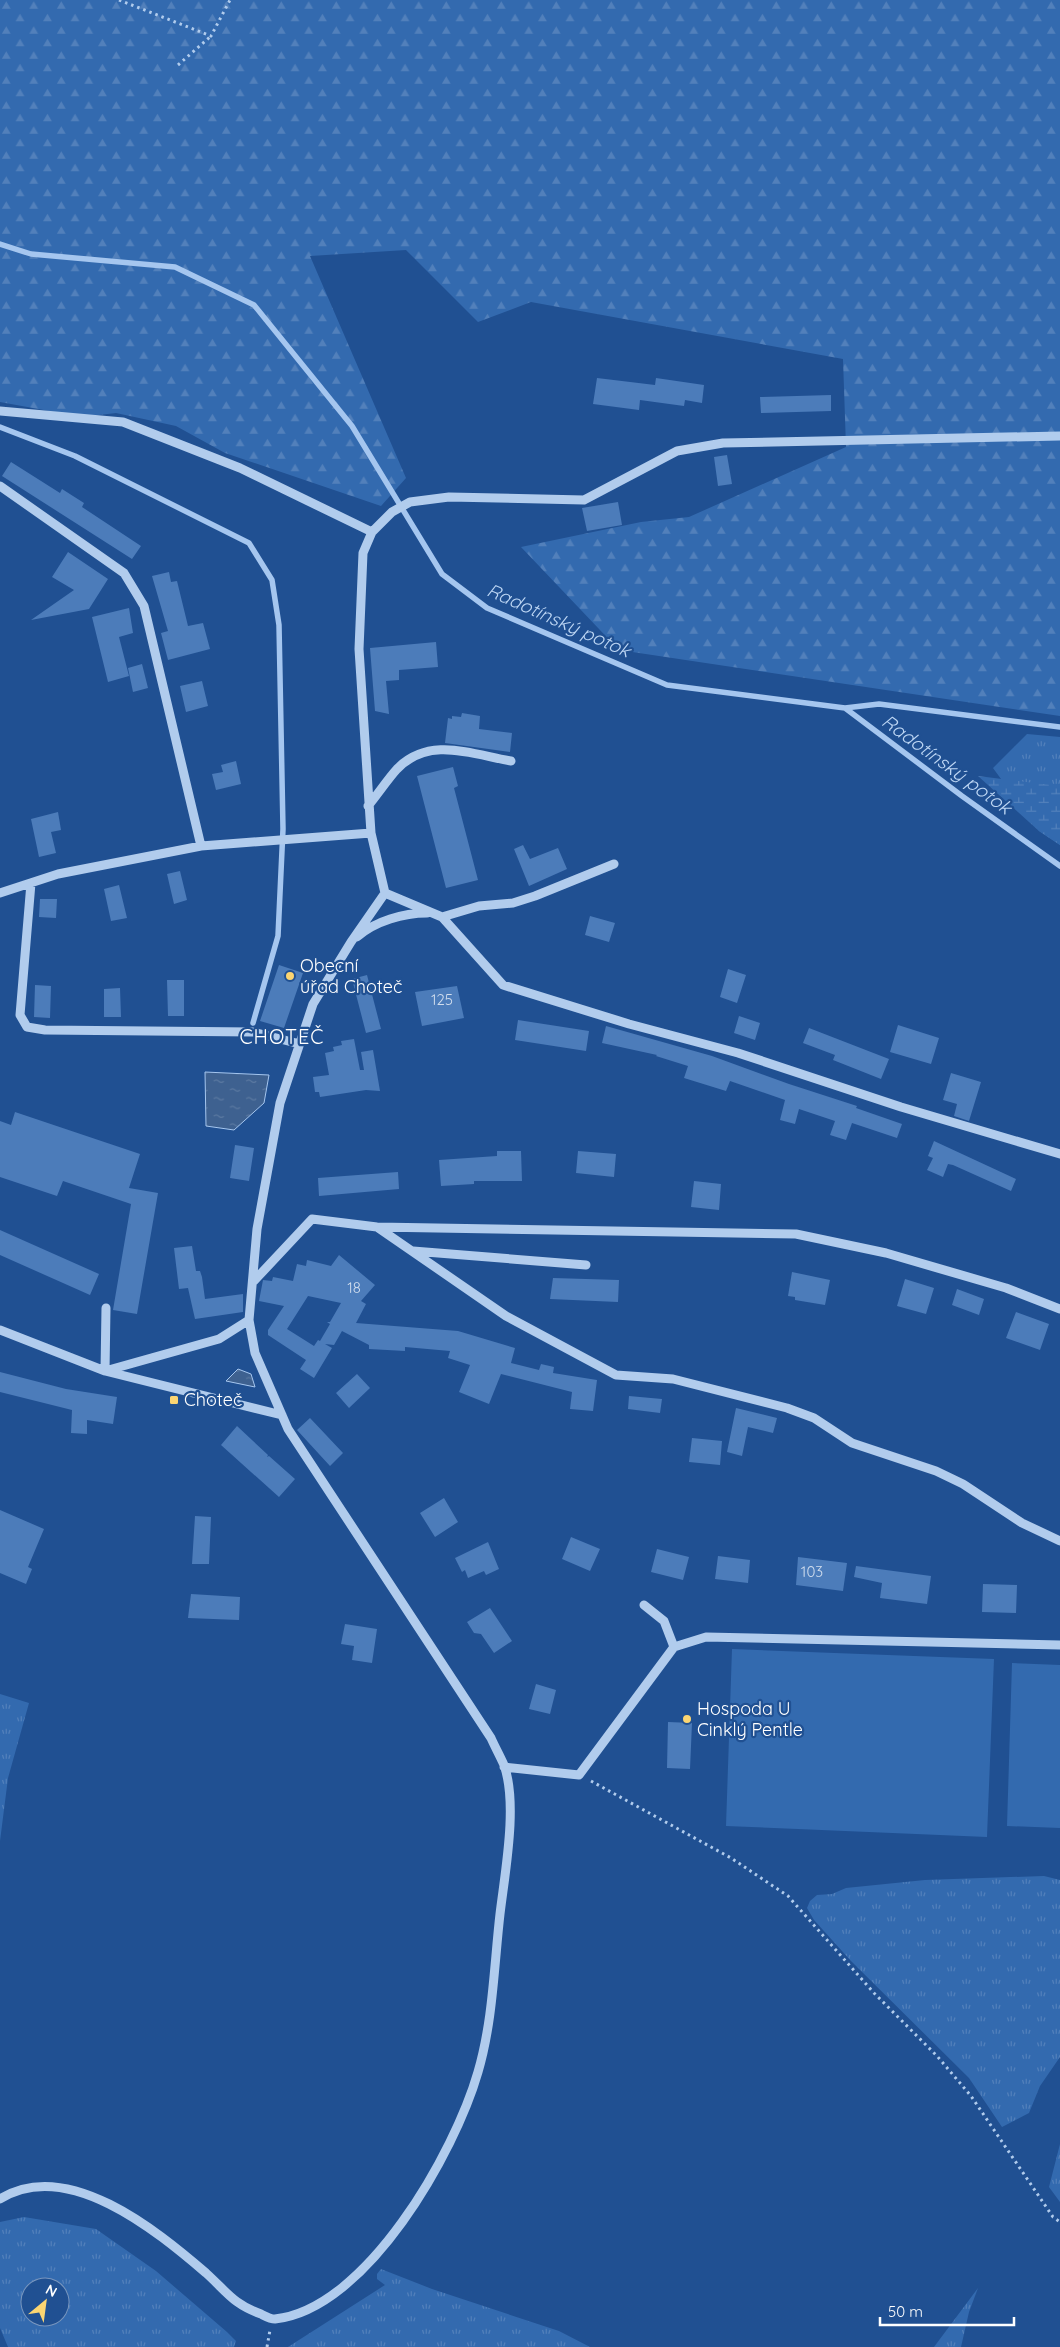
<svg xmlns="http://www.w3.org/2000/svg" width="1060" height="2347" font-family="Quicksand,sans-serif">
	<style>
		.grass { fill: url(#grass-tufts); fill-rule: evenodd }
		.forest { fill: url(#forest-firs) }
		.wetland { fill: url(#wetland-marsh) }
		.pitch { fill: #336aaf }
		.water { fill: url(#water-ripples); stroke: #a5c6ef }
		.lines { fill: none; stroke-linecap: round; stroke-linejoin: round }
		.stream { stroke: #a5c6ef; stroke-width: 5.5 }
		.building { fill: #4c7cba; fill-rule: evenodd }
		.path { stroke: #b1cced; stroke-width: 3; stroke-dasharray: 2.5 4; stroke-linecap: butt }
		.minor { stroke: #b1cced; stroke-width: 9 }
		.poi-dot { fill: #fbd572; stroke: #205092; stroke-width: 2 }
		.labels { text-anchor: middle; stroke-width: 4.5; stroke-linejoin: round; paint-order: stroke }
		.number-label { font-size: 15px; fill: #d2deee }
		.poi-label { font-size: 18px; fill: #fff; stroke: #205092; text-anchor: start }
		.water-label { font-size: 19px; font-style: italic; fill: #bdd6f4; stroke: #205092 }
		.quarter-label { font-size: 20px; letter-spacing: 1px; fill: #fff; stroke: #205092 }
	</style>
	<defs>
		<pattern id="grass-tufts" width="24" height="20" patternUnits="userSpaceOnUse" patternTransform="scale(1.25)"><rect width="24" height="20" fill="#336aaf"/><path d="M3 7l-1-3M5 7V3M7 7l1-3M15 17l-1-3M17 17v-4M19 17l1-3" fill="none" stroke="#5280bb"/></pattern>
		<pattern id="forest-firs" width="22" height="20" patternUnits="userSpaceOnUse" patternTransform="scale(1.25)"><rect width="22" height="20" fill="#336aaf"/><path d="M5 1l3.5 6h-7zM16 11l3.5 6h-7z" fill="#5280bb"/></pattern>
		<pattern id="wetland-marsh" width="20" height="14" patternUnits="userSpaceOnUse" patternTransform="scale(1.25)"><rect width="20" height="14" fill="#336aaf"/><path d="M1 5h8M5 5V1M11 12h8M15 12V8" fill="none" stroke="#5280bb"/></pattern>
		<pattern id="water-ripples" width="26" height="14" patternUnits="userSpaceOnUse" patternTransform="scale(1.25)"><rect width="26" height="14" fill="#3e6190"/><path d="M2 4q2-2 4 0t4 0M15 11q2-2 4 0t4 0" fill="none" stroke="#5b79a1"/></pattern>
	</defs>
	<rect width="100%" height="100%" fill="#205092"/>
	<!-- grass -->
	<path class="grass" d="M1027 734 1060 737V845L1039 831 993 768Z
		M0 1694 29 1703 8 1778 0 1841Z
		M1044 1876 1060 1880V2057L1040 2086 1029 2113 1002 2127 969 2078 851 1961 814 1920 807 1908 810 1901 817 1895 832 1894 846 1888 925 1880Z
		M1060 2144V2202L1049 2187Z
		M24 2217 96 2229 156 2271 227 2332 236 2341 234 2347H8L0 2328V2222ZM30 2287H60V2317H30Z
		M381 2269 432 2289 559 2331 590 2347H288L385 2285 377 2279V2274Z
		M978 2288 969 2312 961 2347H934Z"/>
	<!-- forest -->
	<path class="forest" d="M0 0H1060V716L619 650 521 547 641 522 689 517 846 447 843 359 531 302 478 322 406 250 310 256 406 478 381 506 225 453 176 426 116 413 82 417 0 402Z"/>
	<!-- wetland -->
	<path class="wetland" d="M978 776 1060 786V845L1039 831Z"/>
	<!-- pitch -->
	<path class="pitch" d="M732 1649 994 1659 987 1837 726 1826Z
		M1012 1663 1060 1665V1828L1007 1826Z"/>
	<!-- water -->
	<path class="water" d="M205 1072 269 1075 264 1103 234 1130 206 1126Z
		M238 1369 251 1374 255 1387 226 1381Z"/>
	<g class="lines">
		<!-- stream -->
		<path class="stream" d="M0 244 31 254 175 267 254 305 352 426 442 574 487 608 667 685 845 708 962 796 1060 866
			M0 427 75 456 249 543 272 580 279 625 283 829 278 936 253 1023
			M845 708 879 704 1060 727"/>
	</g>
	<!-- building -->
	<path class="building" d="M597 378 655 385 656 378 704 385 702 403 685 400 684 406 640 400 639 410 593 404Z
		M831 395V411L761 413 760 397Z
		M727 455 732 484 718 486 714 457Z
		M11 462 60 493 62 489 84 503 82 507 141 546 132 559 2 476Z
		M618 502 622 525 587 531 582 508Z
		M68 552 108 579 89 609 31 620 74 590 52 577Z
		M169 572 171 582 177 581 188 626 203 623 210 649 168 660 161 633 168 631 152 576Z
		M129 608 133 633 119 637 129 676 108 682 92 617Z
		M436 642 438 667 399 670V680L386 681 389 714 375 711 370 648Z
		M142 664 148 688 133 692 128 668Z
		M202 681 208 706 186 712 180 686Z
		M462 713 480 716 479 729 512 733 510 752 445 743 448 718 452 719V716L461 717Z
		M236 761 241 784 216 790 212 774 223 772 221 765Z
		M453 767 458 786 454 788 478 880 446 888 417 776Z
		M58 812 61 830 51 832 56 853 39 857 31 819Z
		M523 845 530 859 558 848 567 869 529 886 514 849Z
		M180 871 187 900 174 904 167 874Z
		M119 885 127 918 111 921 104 889Z
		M40 899H57L56 918 39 917Z
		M590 916 615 923 609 942 585 935Z
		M279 965 303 973 284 1028 260 1021Z
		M728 969 746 975 737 1003 720 997Z
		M367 975 381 1029 366 1033 352 979Z
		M167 980H184V1016H168Z
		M35 985 51 986 50 1018 34 1017Z
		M457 986 464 1018 422 1026 415 992Z
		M120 988 121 1017H104V989Z
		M739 1016 760 1023 755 1040 734 1033Z
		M518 1020 589 1031 586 1051 515 1040Z
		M898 1025 939 1038 931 1064 890 1052Z
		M606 1026 712 1056 789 1084 857 1106 856 1108 902 1124 897 1138 852 1123 846 1140 830 1135 835 1121 799 1109 795 1124 780 1120 785 1100 730 1081 726 1091 684 1078 688 1066 656 1056 657 1055 602 1043Z
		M809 1028 889 1059 881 1079 833 1060 835 1055 803 1043Z
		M354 1039 360 1070H364L361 1052 373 1050 380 1091 366 1090 320 1097 319 1092H315L313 1077 329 1075 325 1053 334 1051 333 1047 342 1045 341 1041Z
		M951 1073 981 1082 969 1121 954 1116 957 1104 943 1100Z
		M15 1112 140 1154 129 1188 158 1193 137 1314 113 1310 131 1204 63 1181 57 1196 0 1177V1121L11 1125Z
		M934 1141 1016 1179 1011 1191 953 1165 948 1164 943 1177 927 1170 933 1158 928 1156Z
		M235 1145 254 1148 249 1181 230 1178Z
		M497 1151H521L522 1181H474V1184L441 1186 439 1160 497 1156Z
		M578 1151 616 1154 614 1177 576 1173Z
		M398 1172 399 1189 319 1196 318 1178Z
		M694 1181 721 1184 719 1210 691 1207Z
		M0 1230 99 1274 90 1295 0 1255Z
		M192 1246 196 1271H200L202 1277 205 1299 243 1294V1312L195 1319 188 1288 179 1289 174 1248Z
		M339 1255 375 1285 361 1301 366 1304 356 1323 458 1331 515 1348 511 1363 539 1370 541 1364 554 1367 553 1373 597 1380 593 1411 570 1409 572 1392 501 1374 489 1404 459 1392 470 1365 448 1358 450 1351 405 1347V1351L369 1349V1345L342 1331 334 1345 325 1344 332 1348 314 1378 300 1369 306 1360 268 1335V1330L284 1306 259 1301 263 1280 272 1281 273 1277 293 1281 297 1264 306 1266 307 1260 331 1266ZM308 1296 341 1303 330 1322H327L330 1324 320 1341 318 1340 314 1346 287 1329Z
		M792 1272 830 1280 825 1305 795 1300V1297L788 1296Z
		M553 1278 619 1280 618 1302 550 1299Z
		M905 1279 934 1288 926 1314 897 1306Z
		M957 1289 984 1299 979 1315 952 1305Z
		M1016 1312 1049 1324 1040 1350 1006 1338Z
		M0 1372 66 1389 117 1397 113 1424 87 1420V1434L71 1433 72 1410 0 1392Z
		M357 1374 370 1388 349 1408 336 1393Z
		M629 1396 662 1399 660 1413 628 1409Z
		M736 1408 777 1418 773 1433 748 1427 742 1456 727 1452Z
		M310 1418 343 1453 330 1466 297 1430Z
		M237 1426 268 1455 267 1457 269 1456 295 1479 279 1497 221 1445Z
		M692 1438 722 1441 720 1465 689 1462Z
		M444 1498 458 1522 435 1537 420 1513Z
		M0 1510 44 1529 28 1567 32 1569 26 1584 0 1573Z
		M195 1516 211 1517 209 1564H192Z
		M571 1537 600 1549 590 1571 562 1559Z
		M488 1542 499 1569 486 1575 484 1571 468 1578 465 1570 462 1572 455 1558Z
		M657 1549 689 1557 683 1580 651 1572Z
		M718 1556 750 1560 748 1583 715 1579Z
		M798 1557 847 1563 843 1591 796 1585Z
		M856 1566 931 1576 927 1604 880 1598 882 1583 854 1577Z
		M983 1584 1017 1585 1016 1613 982 1612Z
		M191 1594 240 1597 239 1620 188 1618Z
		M490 1608 512 1641 494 1653 481 1634 474 1633 467 1622Z
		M345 1624 377 1629 372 1663 352 1660 354 1646 341 1644Z
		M536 1684 556 1690 550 1714 529 1709Z
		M668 1722 692 1723 690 1769 667 1768Z"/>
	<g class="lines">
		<!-- path -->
		<path class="path" d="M119 0 211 36 230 0
			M178 65 211 36
			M591 1781 731 1858 788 1896 874 1993 937 2056 971 2096 1053 2217 1060 2222
			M267 2347 270 2330"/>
		<!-- minor -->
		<path class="minor" d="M0 411 123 422 240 468 372 532
			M0 486 124 573 144 606 201 846
			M368 806C378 794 387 780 397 769 429 736 471 754 511 761
			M31 883 20 1015 27 1027 45 1030 253 1032 300 1044
			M0 893 58 874 201 846 371 833
			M385 893 442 917 503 985 629 1024 738 1053 901 1107 1060 1154
			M442 917 479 906 513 903 535 896 614 864
			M357 937C375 921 404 913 427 913
			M377 1227 506 1316 616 1375 673 1379 787 1408 814 1418 852 1443 936 1471 963 1484 1022 1523 1060 1541
			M413 1251 586 1265
			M253 1282 312 1219 377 1227 796 1234 886 1253 1006 1288 1060 1309
			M0 1330 105 1371 282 1415
			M105 1371 219 1339 249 1320
			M105 1371 106 1308
			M644 1605 664 1621 674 1647
			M504 1767 579 1775 674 1647 706 1637 1060 1645
			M0 2199C67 2157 156 2230 206 2273 227 2292 233 2304 261 2314 265 2316 270 2319 275 2319 367 2309 455 2152 478 2072 493 2021 494 1966 500 1914 505 1872 518 1804 504 1765 500 1756 495 1747 491 1738L288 1429 255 1353 249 1320 257 1229 280 1103 313 1004 351 942 385 893 371 833 359 649 363 553 372 532 392 512 410 502 449 497 584 500 677 451 723 443 1060 436"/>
	</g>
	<!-- markers -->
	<g class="poi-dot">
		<circle cx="290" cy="976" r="5"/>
		<rect x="169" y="1395" width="10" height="10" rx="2.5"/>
		<circle cx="687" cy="1719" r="5"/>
	</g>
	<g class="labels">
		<!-- number labels -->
		<g class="number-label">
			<text x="442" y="1005">125</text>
			<text x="354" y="1293">18</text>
			<text x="812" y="1577">103</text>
		</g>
		<!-- poi labels -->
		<g class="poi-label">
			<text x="300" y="972">Obecní<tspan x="300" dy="21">úřad Choteč</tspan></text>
			<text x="184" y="1406">Choteč</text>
			<text x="697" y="1715">Hospoda U<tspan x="697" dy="21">Cinklý Pentle</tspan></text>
		</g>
		<!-- water labels -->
		<g class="water-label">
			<text transform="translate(559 620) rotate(24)" y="7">Radotínský potok</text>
			<text transform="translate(947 764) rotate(36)" y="7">Radotínský potok</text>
		</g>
		<!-- quarter labels -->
		<g class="quarter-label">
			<text x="282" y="1044">CHOTEČ</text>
		</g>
	</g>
	<!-- north arrow -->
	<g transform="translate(45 2302) rotate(29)"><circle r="24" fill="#205092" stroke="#7996be"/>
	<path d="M0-4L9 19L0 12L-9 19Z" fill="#fbd572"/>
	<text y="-8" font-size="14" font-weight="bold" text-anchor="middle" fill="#ffffff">N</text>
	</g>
	<!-- scale -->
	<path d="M880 2317v8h134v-8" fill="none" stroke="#ffffff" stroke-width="2.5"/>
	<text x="888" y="2317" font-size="15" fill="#ffffff" stroke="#205092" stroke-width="4" paint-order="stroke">50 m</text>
</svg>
